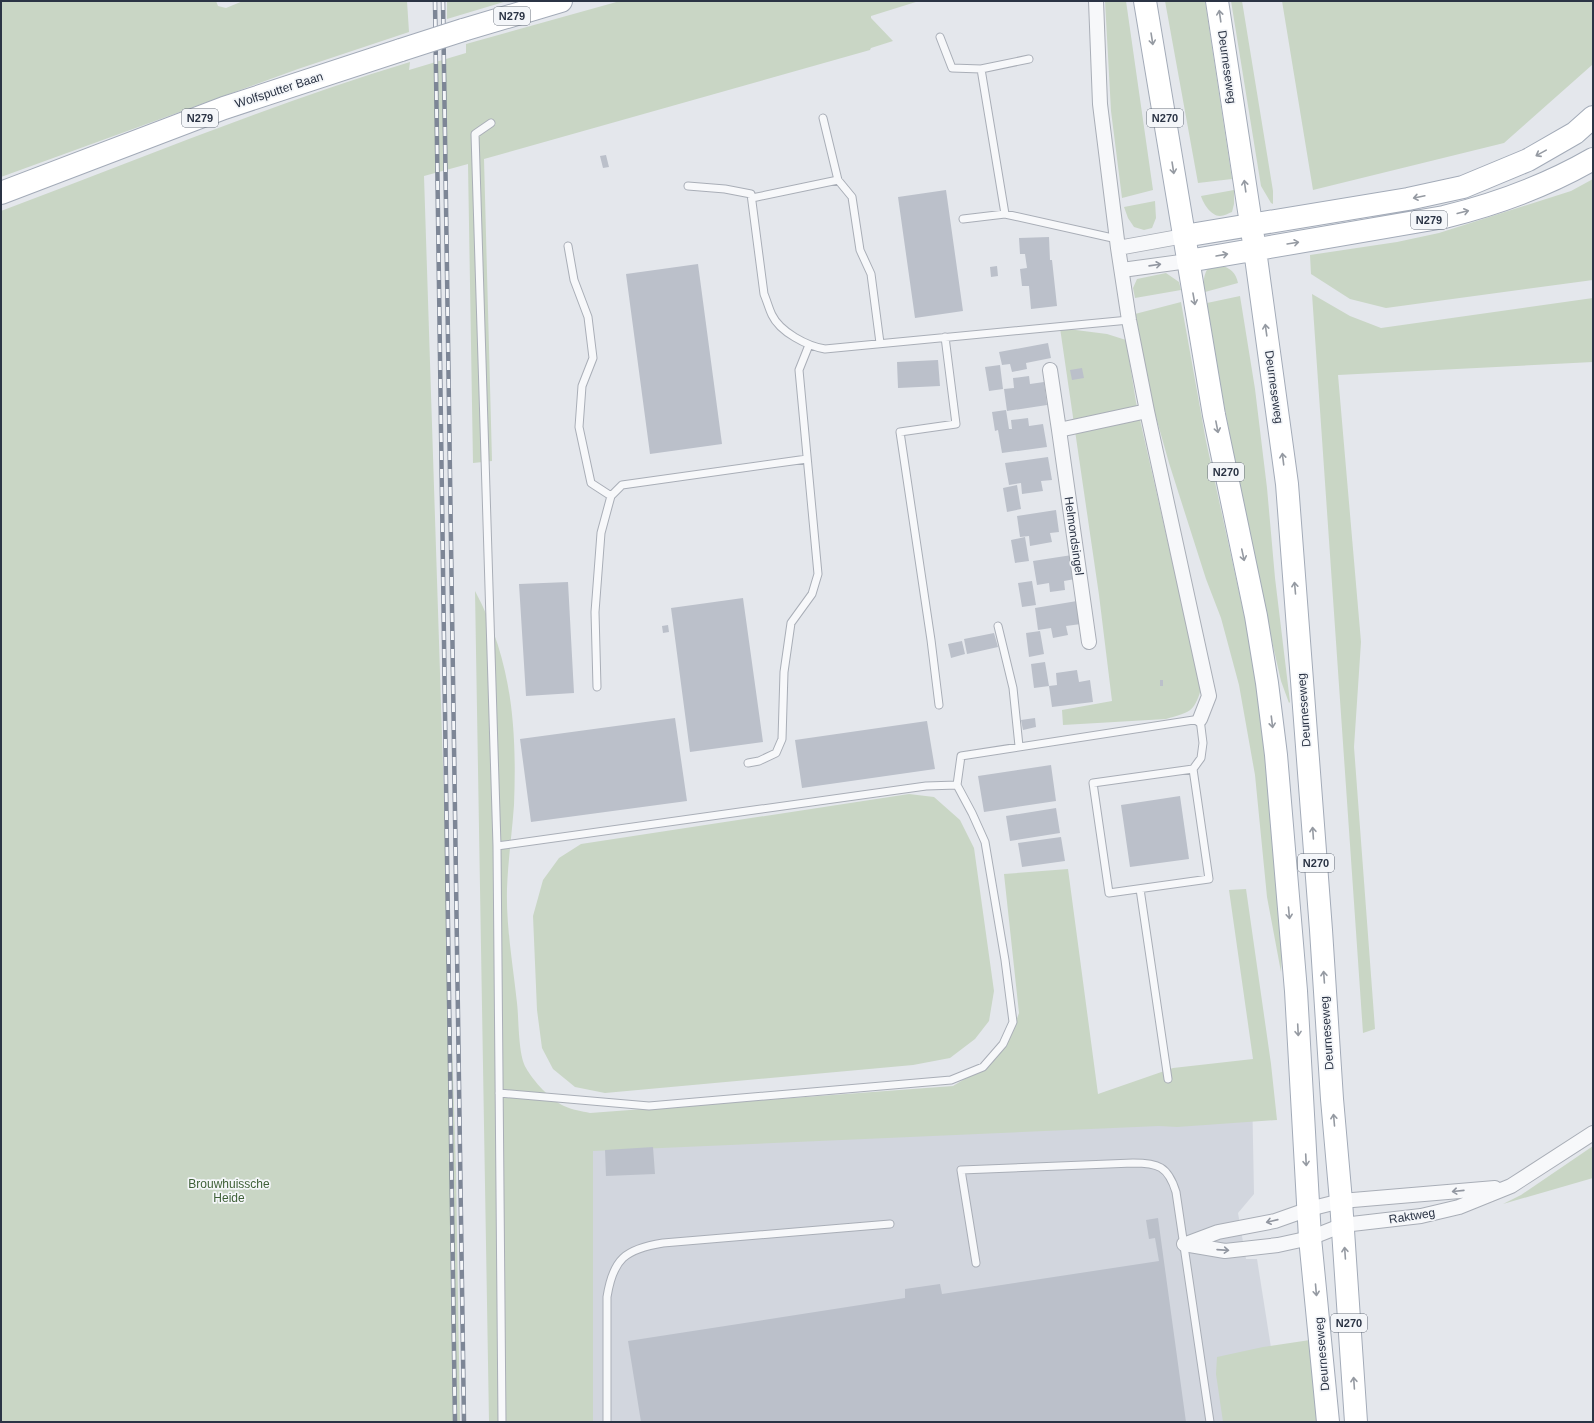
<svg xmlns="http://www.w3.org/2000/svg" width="1594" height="1423" font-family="Helvetica,sans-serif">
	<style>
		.built { fill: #d2d6de }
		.green { fill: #c9d6c5 }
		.building { fill: #bbc0ca }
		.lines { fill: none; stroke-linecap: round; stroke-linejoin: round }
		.service-casing { stroke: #a9aeb7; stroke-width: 9 }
		.minor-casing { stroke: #a9aeb7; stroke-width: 16 }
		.primary-casing { stroke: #a3abb8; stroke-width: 24 }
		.service { stroke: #f7f8fa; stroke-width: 7 }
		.minor { stroke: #f7f8fa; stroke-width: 14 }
		.primary { stroke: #fff; stroke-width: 22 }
		.rail-casing { stroke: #7d8696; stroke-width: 4.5 }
		.rail { stroke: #f4f6f9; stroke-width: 3; stroke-dasharray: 9; stroke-linecap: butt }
		.primary-bridge-casing { stroke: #a3abb8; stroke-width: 24; stroke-linecap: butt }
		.primary-bridge { stroke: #fff; stroke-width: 22 }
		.oneway { stroke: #959aa2 }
		.oneway2 { stroke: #9196a0 }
		.labels { text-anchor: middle; stroke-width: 3.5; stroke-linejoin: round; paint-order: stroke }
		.shield { fill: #f4f6f9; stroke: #676e7b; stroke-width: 1 }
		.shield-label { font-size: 11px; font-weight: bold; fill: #2b3445 }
		.street-label { font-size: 12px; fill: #2b3445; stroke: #f4f6f9 }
		.park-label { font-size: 12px; fill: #3f6138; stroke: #f4f6f9 }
	</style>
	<rect width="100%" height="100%" fill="#e4e7ec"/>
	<!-- built -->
	<path class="built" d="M1252 1089 1254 1194 1238 1213 1246 1259H1257L1275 1373 1270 1422H510L507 1131Z"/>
	<!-- green -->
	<path class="green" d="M1 1H216L218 6 226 8 243 1H407L409 32 298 69 1 177Z
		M447 1H507L447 19Z
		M620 1H919L871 16V18L893 41 871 48 870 50 484 159 492 461 473 463 468 164 424 176 456 1170 460 1422H1V211C137 160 271 104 410 62L409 70 466 53V44Z
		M1105 1H1126L1153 190 1122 198 1111 111Z
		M1165 1H1205L1232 179 1198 183Z
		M1231 1H1242L1273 191V204L1271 203 1261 186Z
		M1282 1H1593V63L1592 65 1504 143 1313 190Z
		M1593 179V280L1386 308 1350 299 1311 274 1310 255 1397 242 1439 233 1571 191Z
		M1234 190V204L1232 212C1229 213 1224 216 1220 216 1211 216 1203 203 1201 196Z
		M1155 201 1156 218 1152 228 1144 230 1134 227 1128 218 1124 207Z
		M1220 265C1231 268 1236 273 1238 283L1205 292C1203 283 1203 276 1208 268Z
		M1166 273 1179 282 1181 290 1135 298 1133 288 1137 279Z
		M1312 294 1350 316 1381 328 1593 298V362L1338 375 1361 642 1354 747 1375 1029 1363 1033Z
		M1240 296 1255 389 1267 488 1275 578 1290 702 1289 703 1281 681 1255 567 1215 357 1207 303Z
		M1181 302 1206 441 1258 679 1268 764 1282 955 1281 972 1267 897 1255 775 1239 685 1221 618 1206 579 1169 463 1154 410 1135 314Z
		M1060 328 1107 334 1126 340 1136 402 1201 689C1194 713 1189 712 1166 719L1063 725 1062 710 1112 701 1099 595Z
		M475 591C512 660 517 728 514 805 512 833 508 861 507 889 506 927 513 965 517 1003 519 1020 518 1054 526 1068 533 1081 551 1100 564 1106 572 1110 582 1111 590 1113L953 1086C991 1064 1004 1055 1019 1013L1004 874 1068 869 1098 1094 1173 1068 1253 1059 1229 890 1246 889 1271 1064 1277 1120 1177 1127 1159 1126 593 1151V1422H489Z
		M909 794 934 797 960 820 974 848 994 991 989 1021 975 1039 950 1058 913 1065 605 1093 575 1087 553 1069 542 1048 537 1010 533 916 543 880 559 858 581 844Z
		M1593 1146V1178L1503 1204 1521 1195Z
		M1310 1340 1323 1422H1223L1216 1374 1217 1357 1263 1347Z"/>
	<!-- building -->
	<path class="building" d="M606 155 609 167 603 168 600 156Z
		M946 190 963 311 915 318 898 197Z
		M1049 237 1050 260H1052L1057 306 1031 309 1029 286H1022L1020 269 1027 268 1025 254H1020L1019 238Z
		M698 264 722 444 650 454 626 274Z
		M997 266 998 276 991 277 990 267Z
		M1048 343 1051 358 1026 363 1027 369 1012 372 1010 364 1002 365 999 352Z
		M938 360 940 386 898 388 897 362Z
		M1000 365 1003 389 989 391 985 367Z
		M1082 368 1084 378 1072 380 1070 370Z
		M1029 376 1030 384 1044 382 1047 405 1007 411 1004 389 1014 388 1013 378Z
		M1006 410 1009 429H1012L1011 420 1028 418 1029 426 1043 424 1047 447 1002 453 998 430 995 431 992 412Z
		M1048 457 1052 480 1041 481 1043 491 1022 494 1021 483 1009 485 1005 463Z
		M1017 485 1021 509 1007 512 1003 488Z
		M1056 510 1059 532 1050 533 1052 542 1030 546 1029 536 1020 537 1017 516Z
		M1025 537 1029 561 1015 563 1011 540Z
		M1072 555 1075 579 1064 581 1065 590 1050 592 1049 583 1037 585 1033 561Z
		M1032 581 1036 605 1022 607 1018 583Z
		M568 582 574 693 526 696 519 584Z
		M743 598 763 742 690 752 671 608Z
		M1077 601 1081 624 1066 626 1068 635 1053 638 1051 628 1038 630 1035 608Z
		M668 625 669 632 663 633 662 626Z
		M1040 631 1044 654 1029 657 1026 633Z
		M994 633 998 647 967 654 964 639Z
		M962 641 965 654 951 658 948 644Z
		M1045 662 1049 686 1034 688 1031 664Z
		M1077 670 1079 682 1090 680 1093 702 1052 707 1049 686 1057 685 1056 673Z
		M1160 680H1163V686H1160Z
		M675 718 687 801 531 822 520 739Z
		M1035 718 1036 727 1023 730 1021 720Z
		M927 721 935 769 802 788 795 740Z
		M1051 765 1056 801 984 812 978 776Z
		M1180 796 1189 859 1130 867 1121 805Z
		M1056 808 1060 833 1010 841 1006 816Z
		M1061 837 1065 861 1022 867 1018 843Z
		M653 1147 655 1174 606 1176 605 1150Z
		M1158 1218 1186 1422H641L628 1341 905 1298V1289L940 1284 942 1294 1159 1261 1155 1238 1149 1239 1146 1220Z"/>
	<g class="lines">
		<defs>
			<path id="service" d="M940 37 952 68 981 69 1029 59
				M981 69 1005 214
				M491 123 475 134 497 846 926 786 957 785 961 756 1200 719 1203 743 1201 758 1193 769 1209 879 1109 893 1093 783 1193 769
				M838 180 852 197 860 250 871 274 880 343
				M688 186 725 189 751 194 764 294C767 301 769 309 772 315 780 332 807 346 825 349L1129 320
				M752 198 838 180 823 118
				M963 219 1005 214 1117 239
				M568 246 574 280 588 317 593 358 582 386 579 427 591 483 611 496
				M998 626 1013 688 1019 746
				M597 687 595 612 601 533 611 496 622 485 807 459
				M939 705 931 640 900 432 956 424 945 337
				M748 763 759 761 776 753 782 739 784 672 791 623 812 594 818 574 799 370 809 345
				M497 846 502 1422
				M1140 889 1168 1079
				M499 1093 649 1106 951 1080 983 1067 1003 1044 1013 1022 1005 960 985 842 972 813 957 785
				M976 1263 961 1170 1133 1163C1158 1163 1168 1166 1176 1192L1210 1422
				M607 1422V1297C613 1259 625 1249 663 1243L890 1224"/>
			<path id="minor" d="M1096 1 1100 104 1118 248 1129 320 1147 411 1209 696 1200 719
				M1118 248 1184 236
				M1122 270 1188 261
				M1050 370 1059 430 1147 411
				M1059 430 1089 642
				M1184 1244 1225 1251 1278 1245 1310 1238 1343 1225 1421 1216 1459 1207 1511 1186 1593 1133
				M1186 1244 1218 1232 1275 1221 1309 1209 1341 1201 1495 1188"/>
			<path id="primary" d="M1145 1 1214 415 1256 616 1267 683 1276 755 1296 991 1310 1238 1328 1422
				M1217 1 1255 250 1287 484 1321 930 1332 1099 1341 1201 1356 1422
				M463 30 561 1
				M1 193 224 108 401 50
				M1184 236 1408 199 1463 187 1528 160 1575 133 1593 117
				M1188 261 1444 217C1497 204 1546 186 1593 159"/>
		</defs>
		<!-- service casing -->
		<use href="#service" class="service-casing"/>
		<!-- minor casing -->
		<use href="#minor" class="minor-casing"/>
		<!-- primary casing -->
		<use href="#primary" class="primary-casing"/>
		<!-- service -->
		<use href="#service" class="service"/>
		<!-- minor -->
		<use href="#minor" class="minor"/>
		<!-- primary -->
		<use href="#primary" class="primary"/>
		<defs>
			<path id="rail" d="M435 1 455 1422
				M443 1 464 1422"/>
		</defs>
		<!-- rail casing -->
		<use href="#rail" class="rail-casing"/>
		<!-- rail -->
		<use href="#rail" class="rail"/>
		<defs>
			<path id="primary-bridge" d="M401 50 463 30"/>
		</defs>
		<!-- primary-bridge casing -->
		<use href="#primary-bridge" class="primary-bridge-casing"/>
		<!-- primary-bridge -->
		<use href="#primary-bridge" class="primary-bridge"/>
	</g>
	<!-- one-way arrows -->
	<defs><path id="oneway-shaft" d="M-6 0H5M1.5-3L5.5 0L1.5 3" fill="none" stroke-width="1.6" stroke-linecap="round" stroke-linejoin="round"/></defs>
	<g class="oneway">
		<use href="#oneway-shaft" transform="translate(1220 16) rotate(-98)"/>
		<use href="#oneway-shaft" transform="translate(1152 39) rotate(81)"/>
		<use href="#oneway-shaft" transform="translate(1541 153) rotate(151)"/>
		<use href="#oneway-shaft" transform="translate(1173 168) rotate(81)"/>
		<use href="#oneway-shaft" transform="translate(1245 186) rotate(-98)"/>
		<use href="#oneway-shaft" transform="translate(1419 197) rotate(168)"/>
		<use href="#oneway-shaft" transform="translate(1463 212) rotate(-14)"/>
		<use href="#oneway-shaft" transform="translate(1293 243) rotate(-9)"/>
		<use href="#oneway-shaft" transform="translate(1222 255) rotate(-10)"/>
		<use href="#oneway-shaft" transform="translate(1194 299) rotate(80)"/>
		<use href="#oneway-shaft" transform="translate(1266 330) rotate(-98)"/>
		<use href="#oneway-shaft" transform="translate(1217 427) rotate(79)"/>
		<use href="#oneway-shaft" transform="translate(1283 459) rotate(-97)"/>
		<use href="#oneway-shaft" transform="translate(1243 555) rotate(78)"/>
		<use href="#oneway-shaft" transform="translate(1295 588) rotate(-95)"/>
		<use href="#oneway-shaft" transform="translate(1272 722) rotate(83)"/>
		<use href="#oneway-shaft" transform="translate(1313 833) rotate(-94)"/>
		<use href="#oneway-shaft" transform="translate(1289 913) rotate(85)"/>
		<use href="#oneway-shaft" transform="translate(1324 977) rotate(-94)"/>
		<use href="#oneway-shaft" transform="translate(1298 1030) rotate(87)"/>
		<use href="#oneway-shaft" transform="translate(1334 1120) rotate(-95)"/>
		<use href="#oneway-shaft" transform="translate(1306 1160) rotate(87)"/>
		<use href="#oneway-shaft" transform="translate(1345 1253) rotate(-94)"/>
		<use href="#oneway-shaft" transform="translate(1316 1290) rotate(85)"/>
		<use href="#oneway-shaft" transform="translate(1354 1383) rotate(-94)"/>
	</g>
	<g class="oneway2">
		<use href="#oneway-shaft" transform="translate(1155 265) rotate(-8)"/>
		<use href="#oneway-shaft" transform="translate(1458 1191) rotate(174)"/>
		<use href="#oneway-shaft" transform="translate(1272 1221) rotate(167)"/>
		<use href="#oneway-shaft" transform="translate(1223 1250) rotate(4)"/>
	</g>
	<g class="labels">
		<!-- shield labels -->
		<g class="shield">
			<rect x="494" y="7" width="36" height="18" rx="3"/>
			<rect x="182" y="109" width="36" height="18" rx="3"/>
			<rect x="1147" y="109" width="36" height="18" rx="3"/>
			<rect x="1411" y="211" width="36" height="18" rx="3"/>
			<rect x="1208" y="463" width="36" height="18" rx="3"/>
			<rect x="1298" y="854" width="36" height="18" rx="3"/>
			<rect x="1331" y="1314" width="36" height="18" rx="3"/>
		</g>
		<g class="shield-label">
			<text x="512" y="20">N279</text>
			<text x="200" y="122">N279</text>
			<text x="1165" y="122">N270</text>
			<text x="1429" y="224">N279</text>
			<text x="1226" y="476">N270</text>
			<text x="1316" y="867">N270</text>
			<text x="1349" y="1327">N270</text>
		</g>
		<!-- street labels -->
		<g class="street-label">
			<text transform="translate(1227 67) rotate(82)" y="4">Deurneseweg</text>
			<text transform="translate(279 90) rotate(-18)" y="4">Wolfsputter Baan</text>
			<text transform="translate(1274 387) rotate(82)" y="4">Deurneseweg</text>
			<text transform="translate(1074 536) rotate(82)" y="4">Helmondsingel</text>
			<text transform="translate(1304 710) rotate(-94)" y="4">Deurneseweg</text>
			<text transform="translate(1327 1033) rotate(-94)" y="4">Deurneseweg</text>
			<text transform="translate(1412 1216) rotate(-9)" y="4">Raktweg</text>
			<text transform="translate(1322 1354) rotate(-95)" y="4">Deurneseweg</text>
		</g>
		<!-- park labels -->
		<g class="park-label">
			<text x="229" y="1188">Brouwhuissche<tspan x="229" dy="14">Heide</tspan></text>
		</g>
	</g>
	<!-- border -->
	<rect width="1594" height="1423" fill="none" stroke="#2b3445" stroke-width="4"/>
</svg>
